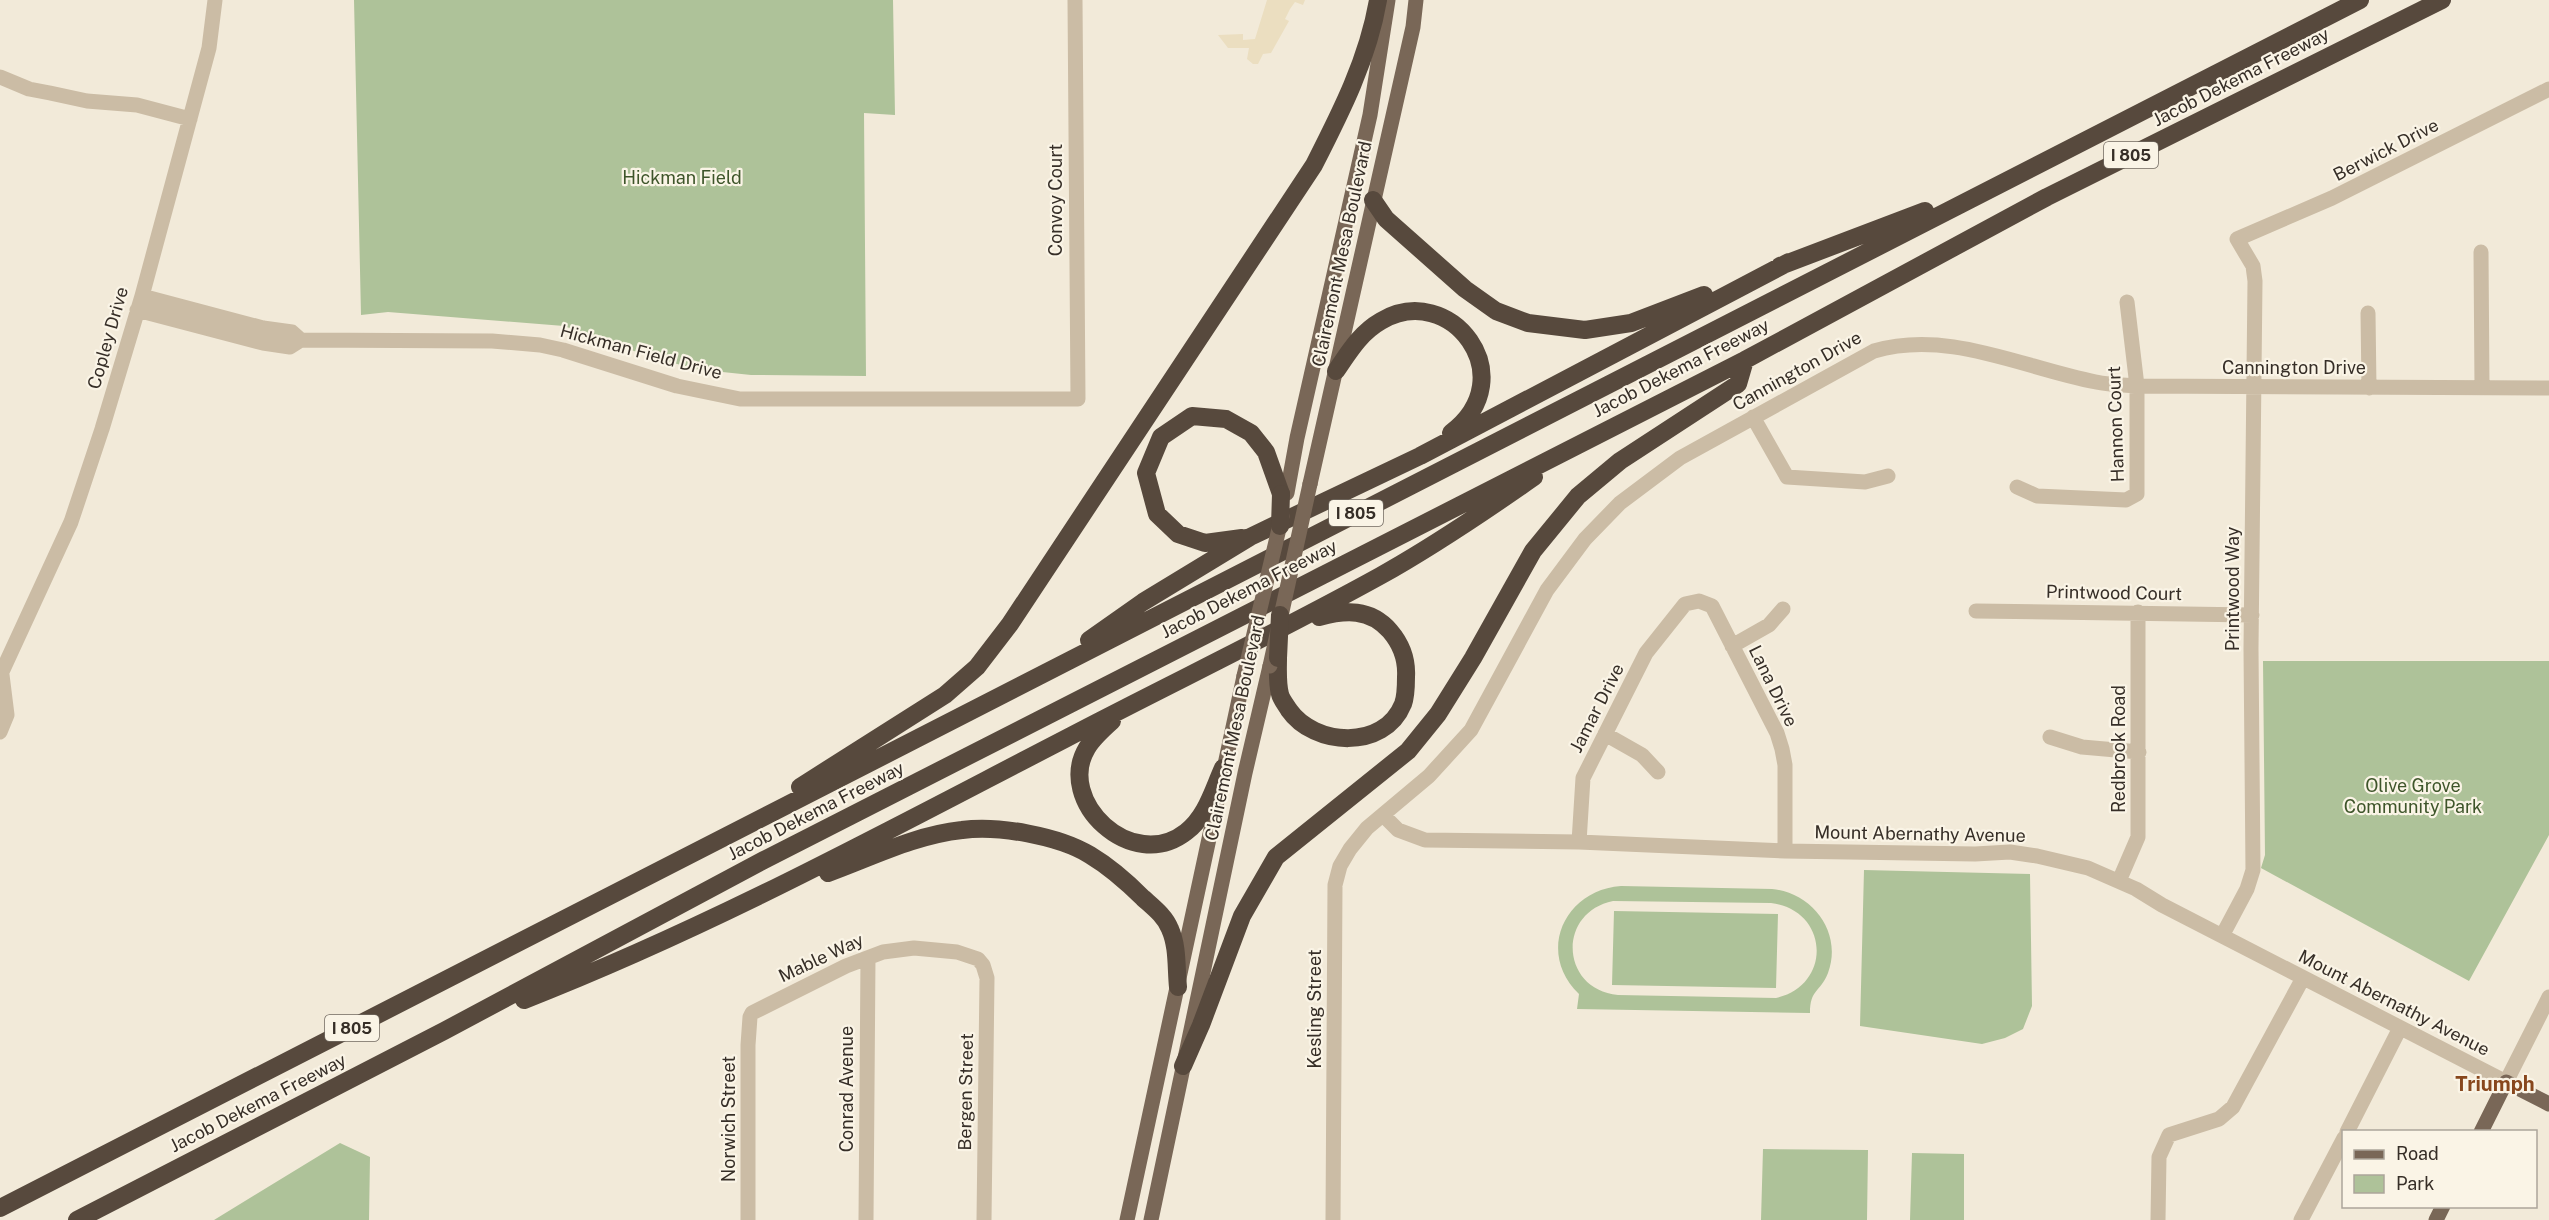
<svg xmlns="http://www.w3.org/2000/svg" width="2549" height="1220" font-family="'Public Sans',sans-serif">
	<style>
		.green { fill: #aec299; fill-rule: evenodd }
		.plaza { fill: #ebdec0 }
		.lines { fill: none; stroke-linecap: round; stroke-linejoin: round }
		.minor { stroke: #cbbca5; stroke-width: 15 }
		.major { stroke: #796757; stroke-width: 15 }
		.highway { stroke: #57493d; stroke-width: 18 }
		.major-bridge { stroke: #796757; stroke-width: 15 }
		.highway-bridge { stroke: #57493d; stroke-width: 18 }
		.labels { text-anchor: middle; stroke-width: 4.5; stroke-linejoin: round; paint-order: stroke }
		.shield { fill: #faf4e6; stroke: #716960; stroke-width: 1.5 }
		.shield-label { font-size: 16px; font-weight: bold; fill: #362e27 }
		.street-label { font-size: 18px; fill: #362e27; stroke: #faf4e6 }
		.park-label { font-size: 18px; fill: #3e552a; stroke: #faf4e6 }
		.neighbourhood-label { font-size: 20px; font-weight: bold; fill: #88471d; stroke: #faf4e6 }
	</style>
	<rect width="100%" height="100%" fill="#f2ead9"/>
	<!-- green -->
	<path class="green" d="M354 0H893L895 115 864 113 866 376 751 375 694 369 634 351 564 326 388 312 361 315Z
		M2263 661H2549V835L2469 981 2261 868 2265 855Z
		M1864 870 2030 874 2032 1006 2023 1029 2005 1038 1982 1044 1860 1026Z
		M1621 886 1772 889C1812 893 1843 932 1828 973 1820 993 1810 989 1810 1013L1577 1009 1579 994C1536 953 1564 890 1621 886ZM1613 901 1771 903C1829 910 1833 985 1776 998L1618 995C1561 990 1556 913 1613 901Z
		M1614 911 1778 914 1776 988 1612 985Z
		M340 1143 370 1157 369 1220H214Z
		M1763 1149 1868 1150 1867 1220H1761Z
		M1912 1153 1964 1154V1220H1910Z"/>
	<!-- plaza -->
	<path class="plaza" d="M1267 0H1305L1303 5 1295 2 1290 9 1285 19 1289 21 1271 53 1263 54 1258 64H1253L1247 59 1249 48H1228L1218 35 1243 34V40L1255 39Z"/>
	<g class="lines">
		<!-- minor -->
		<path class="minor" d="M0 77 29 89 50 93 87 101 137 105 190 119
			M2481 252 2482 387
			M142 296 263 328 292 332 301 340
			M137 310 263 343 290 347 301 340 492 341 540 345 563 350 677 386 740 399H1078L1075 0
			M2368 313 2369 388
			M1753 417 1787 477 1865 482 1888 476
			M2017 487 2037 496 2126 500 2137 494V386L2127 302
			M1976 611 2252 615
			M1732 646 1769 625 1783 609
			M0 676 71 522 102 429 142 296 209 48 215 0
			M0 732 7 715 2 675
			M1605 734 1642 755 1658 772
			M2050 737 2082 747 2139 752
			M1383 815 1398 830 1425 840 1579 842 1785 851 1975 854 2010 852 2037 856 2088 868 2136 889 2162 905 2506 1082 2549 997
			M1579 842 1583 778 1646 653 1685 604 1699 601 1712 606 1777 733 1782 749 1785 765V851
			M2119 881 2138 837V612
			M2222 936 2247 889 2253 870 2251 649 2255 281 2253 266 2237 239 2332 198 2549 89
			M2347 1132 2400 1028
			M748 1220V1045L750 1017 752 1013 846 966 883 952 914 948 957 952 978 959 983 965 987 978 984 1220
			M866 1220 868 958
			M1333 1220 1335 885 1340 866 1350 849 1367 828 1429 776 1471 730 1547 590 1585 539 1620 503 1680 458 1874 351C1948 329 2023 368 2096 382 2109 385 2124 385 2137 386L2549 388
			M2158 1220 2159 1157 2169 1135 2219 1119 2233 1107 2303 978
			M2301 1220 2344 1138"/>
		<!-- major -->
		<path class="major" d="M1310 484 1413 27 1416 0
			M1287 493 1297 438 1370 115 1388 0
			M2481 1132 2506 1082 2549 1104
			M1127 1220 1244 676
			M1151 1220 1245 773 1270 666
			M2436 1220 2443 1206"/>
		<!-- highway -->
		<path class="highway" d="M1373 200 1386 219 1465 289 1496 311 1528 323 1585 330 1631 323 1704 295
			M1780 266 1925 211
			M1336 371C1349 352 1360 333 1381 321 1450 280 1525 377 1451 433
			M1242 538 1205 543 1178 534 1157 514 1146 473 1161 437 1192 416 1226 419 1251 433 1266 452 1281 494
			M1089 640 1143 602 1250 537 1420 456 1789 262
			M1278 658C1278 669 1277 683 1280 694 1281 699 1286 705 1289 710 1314 746 1384 751 1403 704 1406 696 1406 685 1406 677 1407 660 1402 645 1390 631 1370 608 1345 610 1319 617
			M1112 721C1103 729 1093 738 1087 748 1055 801 1132 874 1186 832 1206 817 1213 790 1223 768
			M800 787 945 695 977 667 1010 624 1314 165C1341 112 1368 59 1378 0
			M828 873C872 857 915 835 962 830 998 825 1059 836 1090 855 1110 867 1127 882 1143 898 1153 907 1165 916 1170 929 1178 947 1176 968 1178 987
			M524 1000C711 927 887 831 1065 739 1170 684 1277 633 1380 576 1434 546 1484 512 1534 477
			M1183 1066 1201 1025 1242 916 1276 857 1408 751 1438 714 1473 658 1533 551 1578 496 1620 461 1738 384 1745 360
			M0 1208 2360 0
			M77 1220 444 1031 764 860 1745 360 2047 197 2442 0"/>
		<!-- major-bridge -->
		<path class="major-bridge" d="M1270 666 1310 484
			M1244 676 1282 516"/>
		<!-- highway-bridge -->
		<path class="highway-bridge" d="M1280 526 1281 494
			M1278 658 1280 615"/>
	</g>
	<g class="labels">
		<!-- shield labels -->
		<g class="shield">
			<rect x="2104" y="142" width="54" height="26" rx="4.5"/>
			<rect x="1329" y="500" width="54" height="26" rx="4.5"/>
			<rect x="325" y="1015" width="54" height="26" rx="4.5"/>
		</g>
		<g class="shield-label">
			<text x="2131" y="161">I 805</text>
			<text x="1356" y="519">I 805</text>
			<text x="352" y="1034">I 805</text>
		</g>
		<!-- street labels -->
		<g class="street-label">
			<text transform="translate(2241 77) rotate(-27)" y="6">Jacob Dekema Freeway</text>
			<text transform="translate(2386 150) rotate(-27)" y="6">Berwick Drive</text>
			<text transform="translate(1056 200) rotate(-90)" y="6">Convoy Court</text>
			<text transform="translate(1342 254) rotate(-78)" y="6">Clairemont Mesa Boulevard</text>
			<text transform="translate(108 338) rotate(-74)" y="6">Copley Drive</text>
			<text transform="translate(641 352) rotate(15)" y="6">Hickman Field Drive</text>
			<text transform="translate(1681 368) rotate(-27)" y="6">Jacob Dekema Freeway</text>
			<text x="2294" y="374">Cannington Drive</text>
			<text transform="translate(1797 371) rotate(-29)" y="6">Cannington Drive</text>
			<text transform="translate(2116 424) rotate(-92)" y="6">Hannon Court</text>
			<text transform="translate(1249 589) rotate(-27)" y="6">Jacob Dekema Freeway</text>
			<text transform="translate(2233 589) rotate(-90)" y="6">Printwood Way</text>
			<text transform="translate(2114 593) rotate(1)" y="6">Printwood Court</text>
			<text transform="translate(1773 686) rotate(64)" y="6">Lana Drive</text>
			<text transform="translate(1597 708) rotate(-63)" y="6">Jamar Drive</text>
			<text transform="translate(1235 728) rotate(-78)" y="6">Clairemont Mesa Boulevard</text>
			<text transform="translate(2119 749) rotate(-90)" y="6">Redbrook Road</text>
			<text transform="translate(816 811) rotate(-27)" y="6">Jacob Dekema Freeway</text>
			<text transform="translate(1920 834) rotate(1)" y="6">Mount Abernathy Avenue</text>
			<text transform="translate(821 958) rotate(-25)" y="6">Mable Way</text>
			<text transform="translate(2394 1003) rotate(27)" y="6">Mount Abernathy Avenue</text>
			<text transform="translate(1315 1009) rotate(-90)" y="6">Kesling Street</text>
			<text transform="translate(847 1089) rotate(-90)" y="6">Conrad Avenue</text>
			<text transform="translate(966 1092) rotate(-89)" y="6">Bergen Street</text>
			<text transform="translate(258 1103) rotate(-27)" y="6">Jacob Dekema Freeway</text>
			<text transform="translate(729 1119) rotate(-90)" y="6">Norwich Street</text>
		</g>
		<!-- park labels -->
		<g class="park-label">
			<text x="682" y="184">Hickman Field</text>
			<text x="2413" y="792">Olive Grove<tspan x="2413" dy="21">Community Park</tspan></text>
		</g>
		<!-- neighbourhood labels -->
		<g class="neighbourhood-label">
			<text x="2495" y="1091">Triumph</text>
		</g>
	</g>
	<!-- legend -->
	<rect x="2342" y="1130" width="195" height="78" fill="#faf4e6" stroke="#aca59a" stroke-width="1.5"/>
	<rect x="2354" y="1150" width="30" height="9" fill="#796757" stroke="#aca59a" stroke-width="1.5"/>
	<text x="2396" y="1160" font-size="18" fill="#362e27">Road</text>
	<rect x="2354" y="1175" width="30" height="18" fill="#aec299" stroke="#aca59a" stroke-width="1.5"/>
	<text x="2396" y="1190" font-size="18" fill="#362e27">Park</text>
</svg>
